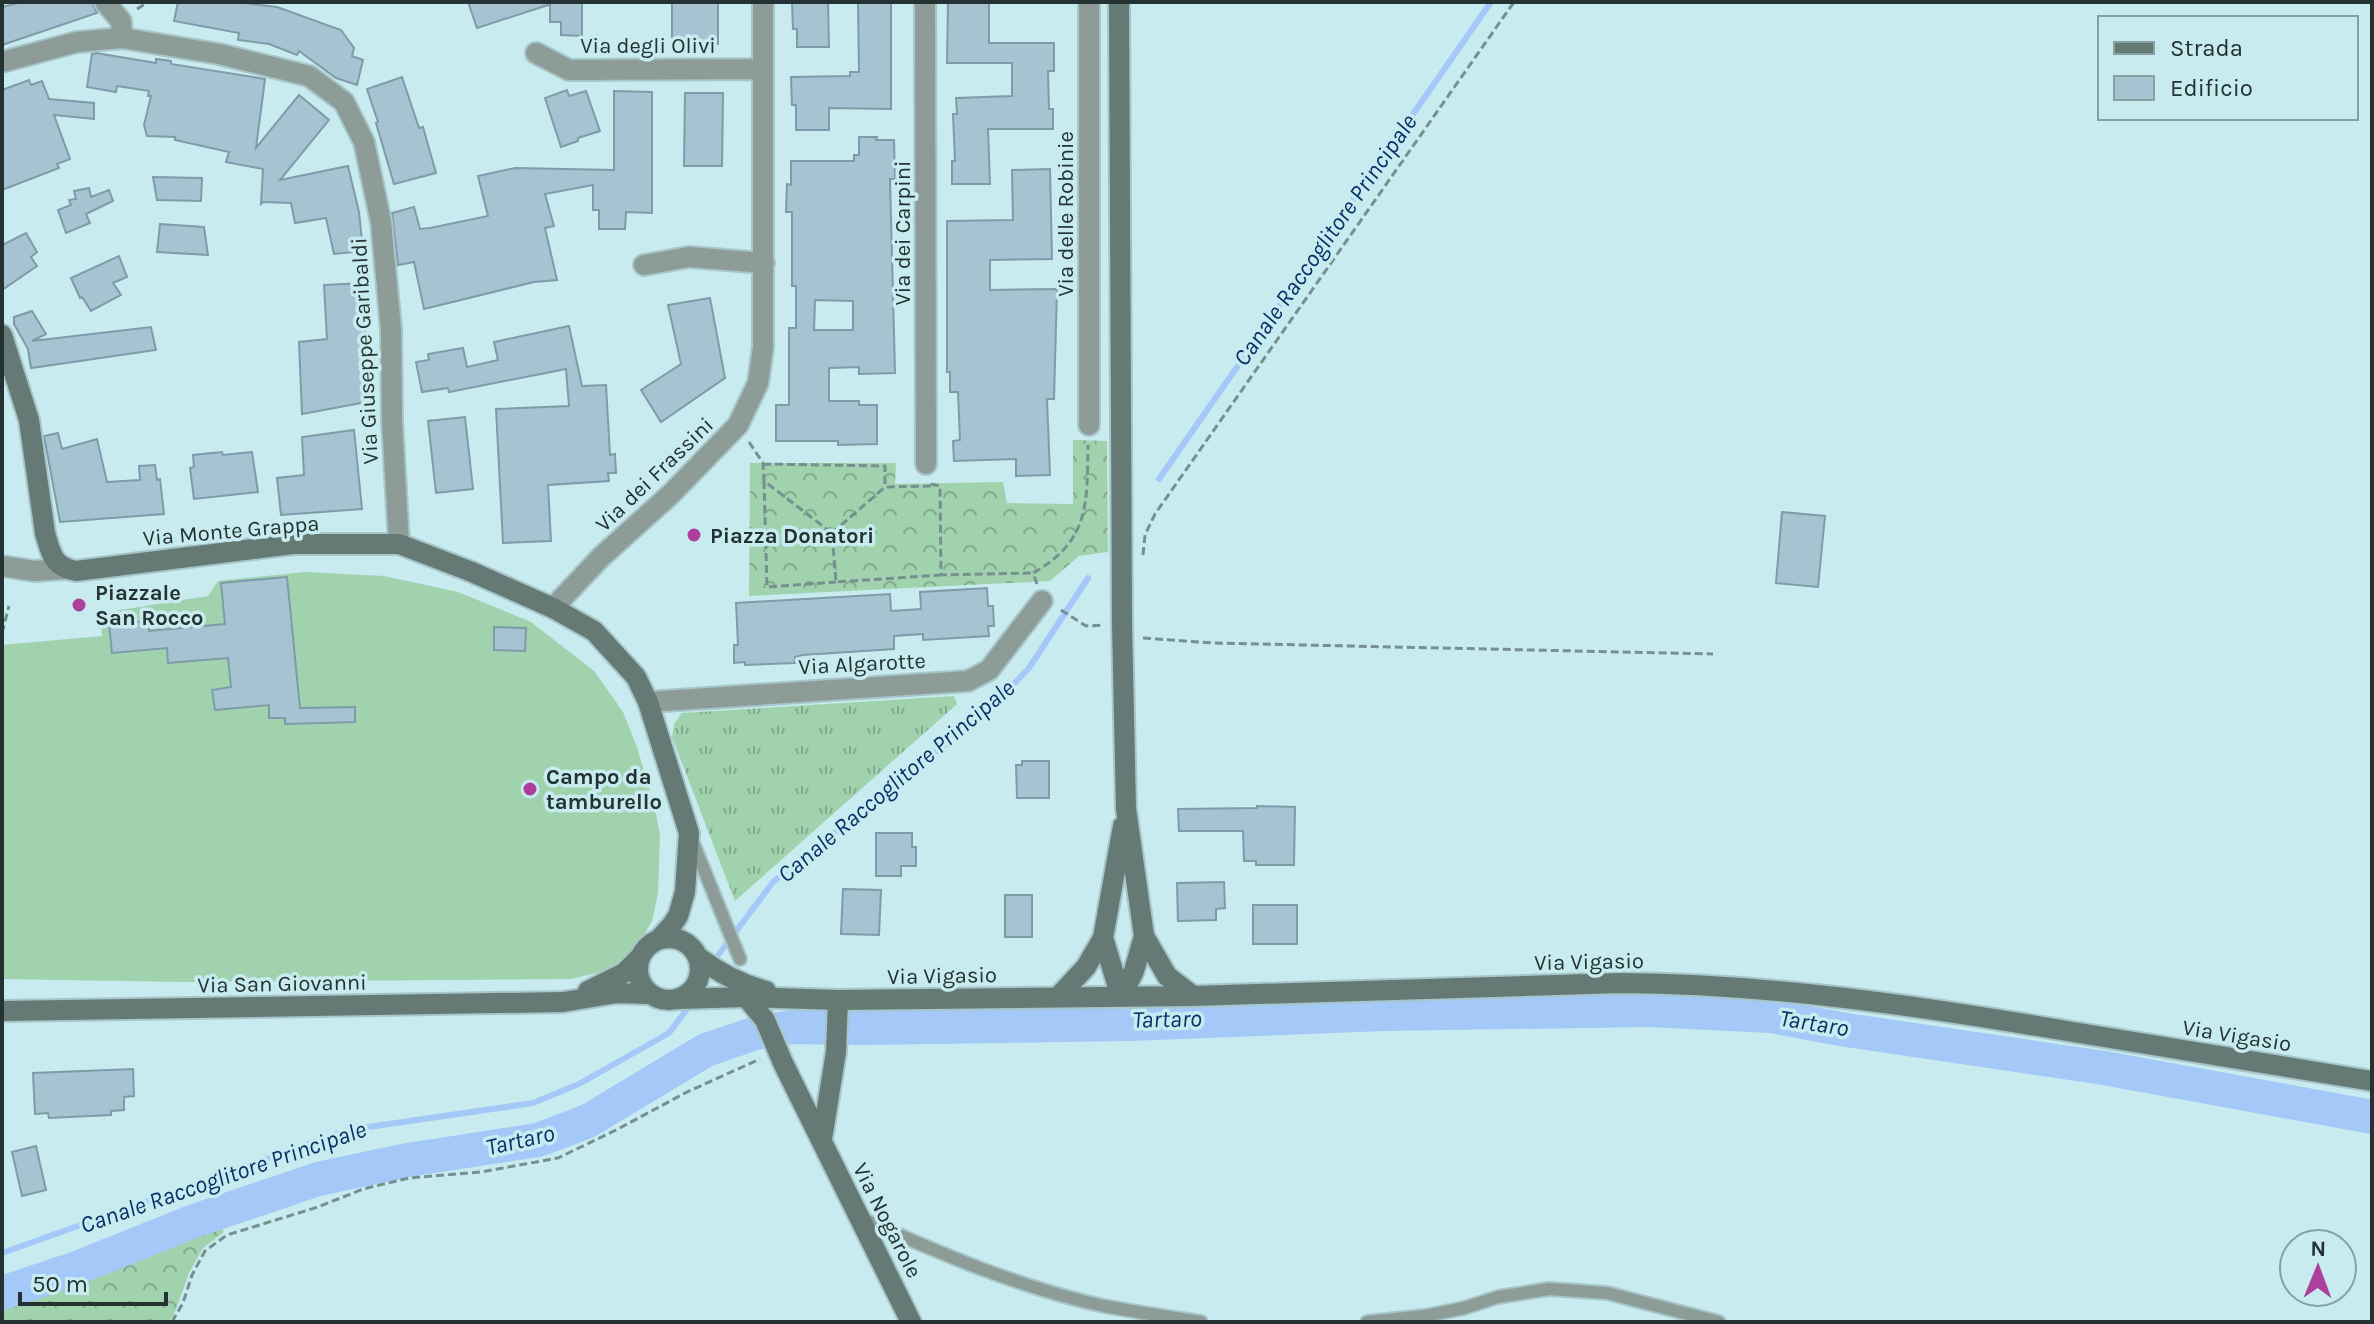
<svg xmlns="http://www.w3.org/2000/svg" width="2374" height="1324" font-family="Karla,sans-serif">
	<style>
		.grass { fill: url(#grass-tufts) }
		.forest { fill: url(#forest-crowns) }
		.pitch { fill: #a0d2ad }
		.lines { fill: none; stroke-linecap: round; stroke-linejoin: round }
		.stream { stroke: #a4c8f8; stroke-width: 6 }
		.river { stroke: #a4c8f8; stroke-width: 34 }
		.building { fill: #a6c3d1; stroke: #7f9ba9; stroke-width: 2; fill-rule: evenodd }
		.lane-casing { stroke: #a6c6c9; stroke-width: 16 }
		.street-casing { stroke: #a6c6c9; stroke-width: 24 }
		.secondary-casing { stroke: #a6c6c9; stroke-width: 24 }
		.path { stroke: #768f91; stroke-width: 3; stroke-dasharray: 8 4; stroke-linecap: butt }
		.lane { stroke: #8e9c98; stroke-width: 12 }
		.street { stroke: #8e9c98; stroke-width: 20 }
		.secondary { stroke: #657a75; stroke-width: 20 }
		.poi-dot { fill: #ae409d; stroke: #c7ebef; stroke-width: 3 }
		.labels { text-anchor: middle; stroke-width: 7; stroke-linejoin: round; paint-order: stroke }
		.street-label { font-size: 22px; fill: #243233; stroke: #c7ebef }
		.poi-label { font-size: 22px; font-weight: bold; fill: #243233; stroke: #c7ebef; text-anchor: start }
		.water-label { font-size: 24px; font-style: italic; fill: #073267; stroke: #c7ebef }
	</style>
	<defs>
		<pattern id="grass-tufts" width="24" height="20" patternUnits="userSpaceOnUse" patternTransform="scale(2)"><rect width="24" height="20" fill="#a0d2ad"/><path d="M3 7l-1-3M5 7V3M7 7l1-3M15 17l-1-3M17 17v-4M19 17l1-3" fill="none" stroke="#82ab8d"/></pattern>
		<pattern id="forest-crowns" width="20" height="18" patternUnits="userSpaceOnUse" patternTransform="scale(2)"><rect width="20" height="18" fill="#a0d2ad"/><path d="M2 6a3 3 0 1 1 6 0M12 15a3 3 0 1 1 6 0" fill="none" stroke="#82ab8d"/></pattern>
	</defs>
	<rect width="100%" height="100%" fill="#c7ebef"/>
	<!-- grass -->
	<path class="grass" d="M954 696 957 704 735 901 672 737 674 724 682 713Z"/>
	<!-- forest -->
	<path class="forest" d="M1073 440 1107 441 1108 552 1079 556 1050 581 749 596 750 463H896L895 484 1003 482 1007 503 1073 504Z
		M220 1226 224 1232 203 1248 189 1273 173 1317 168 1322H2V1301L32 1294Z"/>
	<!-- pitch -->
	<path class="pitch" d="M306 572 384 576 458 592 531 622 594 671 623 712 637 747 655 809 660 835 658 893 652 921 641 940 622 961 601 972 571 979 184 982 2 979V645L102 636 101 613 208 596 218 581Z"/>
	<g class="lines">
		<!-- stream -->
		<path class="stream" d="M1159 479 1491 2
			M698 995 716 958 773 882 991 708 1029 668 1088 578
			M2 1253 348 1130 533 1103 579 1084 669 1033 691 1004"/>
		<!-- river -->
		<path class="river" d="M2 1293 74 1269 194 1221 318 1179 408 1160 538 1140 588 1121 706 1050 756 1033 792 1027 863 1028 1129 1024 1383 1014 1649 1010 1771 1016 1846 1030 2104 1068 2372 1117"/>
	</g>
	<!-- building -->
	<path class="building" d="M22 2H92L97 13 2 45V7Z
		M178 2H236L277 7 341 30 354 48 352 56 363 60 357 85 336 78 299 51 297 55 269 44 238 40 239 33 174 21Z
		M468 2H547L548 5 477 28Z
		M550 2H582V36L561 35V22H550Z
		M672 2H718V44L687 43V38L672 37Z
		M792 2H828L829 47H797V29H793Z
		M858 2H891V109L829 108V130H796V105H792L791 77 850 76V72H859Z
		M948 2H989V43H1054V71H1048L1049 109H1053V129H988L990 184H952V161H955L953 114H957L956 98 1012 96V63H947Z
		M96 53 156 63V59L171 61V64L265 79 256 148 299 95 329 120 280 180 348 166 359 212 363 251 334 254 326 218 295 223 291 203 263 202 261 204 263 169 226 162 229 152 175 140V137L147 136 144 125 151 96H148L149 91 117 86 116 92 87 87 92 54Z
		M402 77 419 128 423 127 436 173 394 184 376 123 378 122 367 89Z
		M29 80 31 85 42 81 49 99 94 103V119L54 115 70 159 57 164 59 168 2 190V90Z
		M567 90 569 96 586 91 600 131 578 138V141L561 147 545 98Z
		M614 91 652 92V213L626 212 625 229H599V210H593V185L545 194 554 226 545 228 557 280 534 282 424 309 414 262 398 265 392 213 414 207 420 229 430 228 488 216 478 176 515 168 614 170Z
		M685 93H723L722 166H684Z
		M859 137H877L876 140H894L895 179H890L895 373 859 374V367L829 368V401H859V405H877V444L838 445V441H776V405H789V328H796V286H792V212H786L787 184 791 185V161H854V155H859ZM815 300 853 301V330H814Z
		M1050 169 1052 259 990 260V290L1057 289 1054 399H1047L1050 475 1016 476V459L954 461 953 441 960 440 958 392H950V372H947V221L1013 220 1012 170Z
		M153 177 202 178 201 201 157 200Z
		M89 188 91 197 109 190 113 201 86 214 90 223 66 233 58 210 71 205 69 200 76 199 74 191Z
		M160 224 204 227 208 255 157 252Z
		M26 233 37 252 31 257 37 266 2 290V245Z
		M119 256 127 277 113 283 121 295 91 311 82 297 80 298 71 278Z
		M365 283 367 319H364L369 394H366L367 402 302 414 299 342 327 339 324 285Z
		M710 298 725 378 661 422 641 390 681 364 668 305Z
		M32 311 46 334 32 341 151 327 156 350 31 368 28 349 14 324V317Z
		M569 326 582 386 606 385 610 455 615 454 616 473H608L609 481 548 485 551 541 503 543 496 409 569 406 566 369 449 392 448 388 422 392 416 362 429 360 428 354 463 348 467 367 498 360 494 342Z
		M465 417 473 489 436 493 428 421Z
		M354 430 362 509 281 515 277 478 304 475 302 437Z
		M58 433 62 449 97 439 107 482 140 480 139 466 155 465 157 480 160 479 164 514 60 522 44 436Z
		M222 452 223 455 252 452 258 492 194 499 190 468 194 467 193 455Z
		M1782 512 1825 516 1818 587 1776 583Z
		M287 577 300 708 355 707V722L285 724V718H269V705L215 710 212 690 231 687 228 658 168 663 167 648 112 653 109 624 120 623 119 619 136 617 137 622 149 621V631L225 624 221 583Z
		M987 588 988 606H993L994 626H988L989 636 923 640V634L894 636V649L803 655 795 657V663L745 665V662L734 663V645H738L736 603 890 594 891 611 921 609 920 592Z
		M494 627 526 628 525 651 494 650Z
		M1022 761H1049V798H1017L1016 765H1022Z
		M1257 806 1295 807 1294 865H1256V861H1244L1243 831H1179L1178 809 1257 808Z
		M876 833H912V847H916V866H901V876H876Z
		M1224 882 1225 908 1216 909V920L1178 921 1177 883Z
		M843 889 881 890 879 935 841 934Z
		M1005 895H1032V937H1005Z
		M1253 905H1297V944H1253Z
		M133 1069 134 1096 124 1097V1110L111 1111V1115L49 1118 48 1113 35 1114 33 1073Z
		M36 1146 46 1190 22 1196 12 1152Z"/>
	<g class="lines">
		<defs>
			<path id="lane" d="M692 840 740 959
				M861 1218C939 1253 1020 1288 1104 1306 1136 1312 1169 1317 1201 1322
				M1367 1322 1425 1316 1464 1308 1498 1297 1549 1289 1607 1293 1719 1322"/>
			<path id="street" d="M105 2 121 21 122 38 219 54 309 76 344 102 364 142 381 222 391 329 392 421 399 544
				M925 2 926 464
				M536 53 569 70 763 69
				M2 62 77 42 122 38
				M644 265 689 257 764 263
				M1089 425V2
				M2 566 34 571 63 569
				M553 608 601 557 671 494 738 425 758 383 763 347V2
				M648 702 968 681 989 670 1042 601"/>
			<path id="secondary" d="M1119 2 1122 623 1126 809 1144 936 1167 976 1193 996
				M2 335 29 420 45 533C51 554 53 567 76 571L293 544H399L472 572 553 608 594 631 636 677 648 702 689 833 685 892 678 916 672 925 658 940
				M638 969a31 31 0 1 1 62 0a31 31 0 1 1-62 0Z
				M1103 938 1121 997
				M698 957C719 973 740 984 766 991
				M588 991 624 973 640 957
				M746 997 765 1020 783 1063 911 1322
				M1058 997 1086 967 1103 938 1123 826
				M1121 997 1134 971 1144 936
				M679 999 746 997 838 1000 1193 996 1621 983C1771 984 1919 1006 2067 1031 2168 1048 2270 1064 2372 1081
				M2 1011 563 1002 617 993 650 994
				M822 1139 836 1052 838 1000"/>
		</defs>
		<!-- lane casing -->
		<use href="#lane" class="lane-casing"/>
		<!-- street casing -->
		<use href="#street" class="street-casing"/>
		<!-- secondary casing -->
		<use href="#secondary" class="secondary-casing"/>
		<!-- path -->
		<path class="path" d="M137 9 148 2
			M749 442 763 463 764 481 832 533 836 582 941 575
			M763 464 885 466V487
			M764 481 767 587 836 582
			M931 484 940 486 941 575 1033 573
			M832 533 885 487 935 486
			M1143 555 1145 535 1155 514 1514 2
			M1037 584 1033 573C1090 541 1087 503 1088 445
			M1061 610 1086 626 1104 625
			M2 633 9 606
			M1143 638 1213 643 1713 654
			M172 1322 183 1303 192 1275 205 1251 227 1235 318 1207 363 1189 409 1178 481 1172 558 1158 616 1130 687 1092 760 1059"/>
		<!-- lane -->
		<use href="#lane" class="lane"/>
		<!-- street -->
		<use href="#street" class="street"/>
		<!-- secondary -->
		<use href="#secondary" class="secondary"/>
	</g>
	<!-- markers -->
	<g class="poi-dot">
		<circle cx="694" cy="535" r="8"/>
		<circle cx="79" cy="605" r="8"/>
		<circle cx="530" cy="789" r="8"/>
	</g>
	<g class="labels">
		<!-- street labels -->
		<g class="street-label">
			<text x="648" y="53">Via degli Olivi</text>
			<text transform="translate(1065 214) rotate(-90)" y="8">Via delle Robinie</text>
			<text transform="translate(902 233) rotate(-90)" y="8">Via dei Carpini</text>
			<text transform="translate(364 351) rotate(-93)" y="8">Via Giuseppe Garibaldi</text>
			<text transform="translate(654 474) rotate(-44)" y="8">Via dei Frassini</text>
			<text transform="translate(231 530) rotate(-5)" y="8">Via Monte Grappa</text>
			<text transform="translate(862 663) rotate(-3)" y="8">Via Algarotte</text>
			<text transform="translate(1589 961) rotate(-1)" y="8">Via Vigasio</text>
			<text transform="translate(942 975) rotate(-1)" y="8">Via Vigasio</text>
			<text transform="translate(282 983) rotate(-1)" y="8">Via San Giovanni</text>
			<text transform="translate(2237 1035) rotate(9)" y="8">Via Vigasio</text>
			<text transform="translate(888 1220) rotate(63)" y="8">Via Nogarole</text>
		</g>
		<!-- poi labels -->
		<g class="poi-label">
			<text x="710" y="543">Piazza Donatori</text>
			<text x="95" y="600">Piazzale<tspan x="95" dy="25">San Rocco</tspan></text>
			<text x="546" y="784">Campo da<tspan x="546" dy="25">tamburello</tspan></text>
		</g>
		<!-- water labels -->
		<g class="water-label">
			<text transform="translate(1325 240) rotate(-55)" y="8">Canale Raccoglitore Principale</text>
			<text transform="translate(896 781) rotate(-40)" y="8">Canale Raccoglitore Principale</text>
			<text transform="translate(1167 1019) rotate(-1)" y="8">Tartaro</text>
			<text transform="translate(1814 1023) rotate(9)" y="8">Tartaro</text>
			<text transform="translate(520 1140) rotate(-13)" y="8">Tartaro</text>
			<text transform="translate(223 1177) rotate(-19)" y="8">Canale Raccoglitore Principale</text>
		</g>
	</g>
	<!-- border -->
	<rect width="2374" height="1324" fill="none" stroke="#243233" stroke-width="8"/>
	<!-- legend -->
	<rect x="2098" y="16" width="260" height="104" fill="#c7ebef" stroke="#86a1a4" stroke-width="2"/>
	<rect x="2114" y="42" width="40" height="12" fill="#657a75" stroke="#86a1a4" stroke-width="2"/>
	<text x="2170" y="56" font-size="24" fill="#243233">Strada</text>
	<rect x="2114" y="76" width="40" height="24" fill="#a6c3d1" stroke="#86a1a4" stroke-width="2"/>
	<text x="2170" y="96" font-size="24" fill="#243233">Edificio</text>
	<!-- north arrow -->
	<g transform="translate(2318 1268) rotate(1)"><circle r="38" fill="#c7ebef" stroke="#86a1a4" stroke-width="2"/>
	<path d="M0-6L14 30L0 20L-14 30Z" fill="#ae409d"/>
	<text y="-12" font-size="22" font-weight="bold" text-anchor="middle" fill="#243233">N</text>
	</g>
	<!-- scale -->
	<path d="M20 1292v12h146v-12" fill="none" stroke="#243233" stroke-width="4"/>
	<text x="32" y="1292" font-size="24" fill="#243233" stroke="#c7ebef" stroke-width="6" paint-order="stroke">50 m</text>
</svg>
